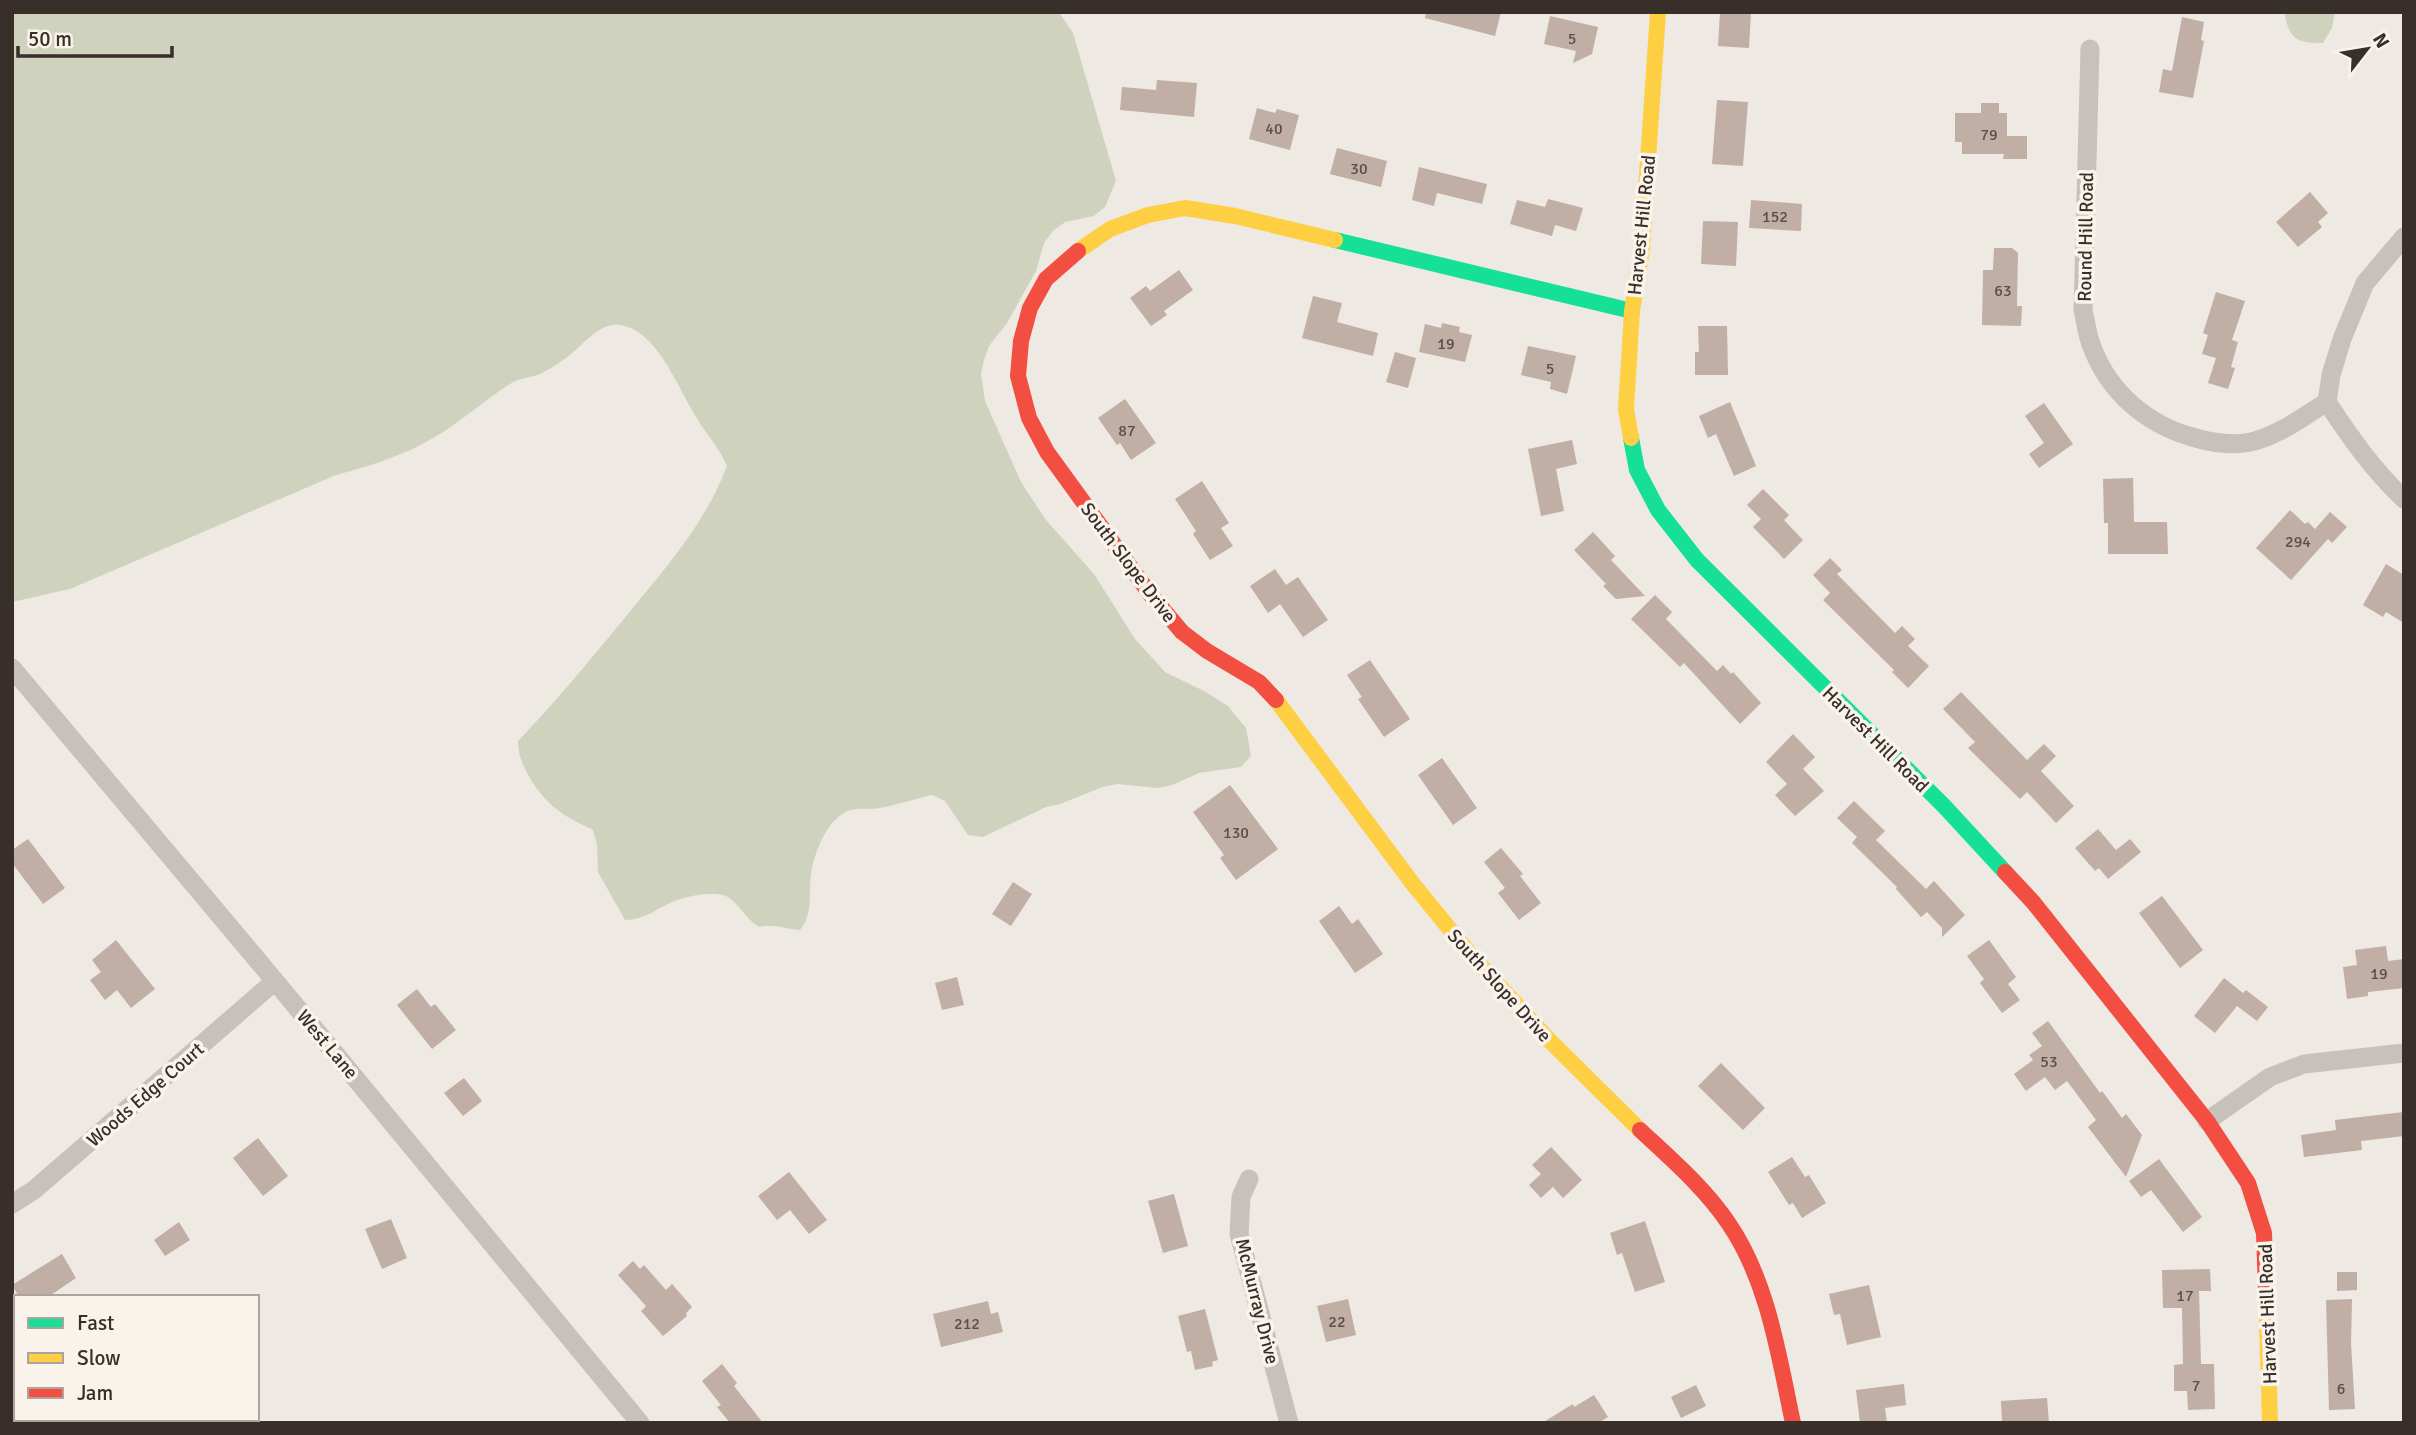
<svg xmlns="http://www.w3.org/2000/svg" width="2416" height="1435" font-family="Signika,sans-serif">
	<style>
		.green { fill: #cfd3be }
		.building { fill: #c1aea5 }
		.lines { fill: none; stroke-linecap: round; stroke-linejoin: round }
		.street { stroke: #c7c1bc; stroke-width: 19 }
		.fast { stroke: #16e098; stroke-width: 16 }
		.slow { stroke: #ffcf43; stroke-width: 16 }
		.jam { stroke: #f24e42; stroke-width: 16 }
		.labels { text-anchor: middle; stroke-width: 7; stroke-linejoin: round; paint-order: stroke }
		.number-label { font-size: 16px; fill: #5a4e49 }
		.street-label { font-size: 19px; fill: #382e2a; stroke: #faf3eb }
	</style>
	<rect width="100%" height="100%" fill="#eee9e3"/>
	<!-- green -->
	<path class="green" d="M12 12H1059L1073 33 1116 181 1105 207 1094 216 1065 222 1053 231 1044 243 1036 271 1007 323 989 346 984 360 981 374 985 401 1021 482 1046 520 1094 574 1135 639 1165 672 1204 691 1228 706 1246 728 1251 756 1241 767 1199 773 1172 785 1158 788 1117 784 1103 787 1060 804 1046 807 983 837 968 835 945 801 932 795C915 799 897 805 880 808 870 810 857 807 848 811 827 819 814 853 811 874 808 895 814 912 800 930 784 929 775 923 759 927 746 919 739 904 728 897 715 890 688 896 675 901 657 908 645 920 625 920L598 872 597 845 593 830C582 824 569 819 559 811 540 798 517 764 518 741 555 703 589 661 623 620 663 571 704 526 727 466 719 447 706 434 696 417 679 389 656 329 620 325 597 322 581 349 563 360 556 365 548 370 540 374 530 378 519 378 510 384 486 399 464 419 440 434 408 454 373 465 336 475L70 589 12 602Z
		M2284 12H2335L2332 28 2323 43C2294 43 2290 39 2284 12Z"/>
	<!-- building -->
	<path class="building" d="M1426 12H1501L1495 36 1425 18Z
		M1720 12H1751L1749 48 1718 46Z
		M1550 16 1598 27 1592 54 1573 63 1576 51 1544 44Z
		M2182 17 2204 22 2201 40 2204 41 2193 98 2159 92 2163 69 2172 71Z
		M1157 80 1197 83 1194 117 1120 110 1122 87 1156 90Z
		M1717 100 1748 102 1743 166 1712 164Z
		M1981 103H1999V113H2007V136H2027V159H2003L2004 154H1962V142H1955V113H1981Z
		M1257 108 1275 113 1277 109 1299 115 1290 150 1249 139Z
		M1337 148 1387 161 1381 187 1330 174Z
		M1419 167 1487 184 1482 204 1437 193 1434 206 1412 200Z
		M2310 192 2328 213 2318 222 2322 227 2298 247 2276 222Z
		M1548 199 1583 208 1576 231 1555 225 1552 236 1510 224 1517 200 1545 207Z
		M1751 200 1802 204 1801 231 1749 228Z
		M1703 221 1738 222 1736 266 1701 264Z
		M1994 248H2012L2018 253 2017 306H2022L2021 326 1982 325 1983 270H1993Z
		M1179 270 1193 290 1164 311 1167 315 1151 326 1130 298 1146 286 1150 291Z
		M2216 292 2245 301 2232 340 2238 342 2231 367 2235 368 2228 389 2208 383 2216 358 2202 354 2208 335 2203 333Z
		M1313 296 1342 303 1337 322 1378 333 1373 356 1302 338Z
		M1442 323 1460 327 1459 332 1472 335 1465 362 1419 352 1425 324 1441 328Z
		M1698 326H1727L1728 375H1695V352H1699Z
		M1528 346 1576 356 1567 394 1550 389 1551 382 1521 375Z
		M1395 352 1416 358 1408 388 1386 382Z
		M1125 399 1156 443 1131 460 1120 443 1117 445 1098 418Z
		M1730 402 1756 466 1734 476 1716 434 1708 438 1699 416Z
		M2044 403 2073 444 2039 468 2029 454 2044 443 2025 416Z
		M1572 440 1577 464 1556 469 1564 511 1541 516 1528 449Z
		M2133 478 2134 522H2167L2168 554H2108V523H2104L2103 479Z
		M1202 481 1229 523 1221 528 1233 546 1210 560 1193 534 1196 531 1175 499Z
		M1763 489 1789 515 1784 520 1803 540 1784 559 1753 527 1761 519 1747 505Z
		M2290 510 2305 524 2308 522 2315 529 2330 512 2347 527 2332 543 2328 539 2291 580 2256 548Z
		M1593 532 1615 556 1611 560 1645 596 1616 599 1603 586 1606 584 1574 550Z
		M1830 558 1842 570 1837 574 1895 633 1902 626 1915 639 1908 646 1929 666 1908 688 1892 672 1894 670 1823 600 1830 593 1813 575Z
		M2386 564 2404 575V623L2386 612 2383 617 2363 605Z
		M1275 569 1286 585 1298 577 1328 620 1303 637 1280 604 1268 613 1250 586Z
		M1655 595 1672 612 1666 619 1717 671 1723 665 1731 674 1733 672 1761 703 1740 724 1684 663 1680 667 1631 619Z
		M1370 660 1410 719 1384 737 1358 699 1362 697 1347 675Z
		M1961 692 2027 760 2044 744 2056 756 2041 771 2074 806 2056 823 2027 792 2020 799 1968 748 1975 742 1943 709Z
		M1793 734 1815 757 1803 769 1824 791 1795 816 1775 795 1787 784 1766 762Z
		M1442 758 1477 808 1453 825 1418 775Z
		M1230 785 1278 849 1236 880 1220 858 1224 855 1193 812Z
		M1854 801 1885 831 1876 840 1926 889 1934 881 1965 915 1942 937V928L1927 912 1921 917 1896 889 1897 887 1852 843 1857 837 1837 818Z
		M2098 829 2116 850 2130 839 2141 852 2108 879 2099 868 2095 871 2075 848Z
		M28 839 65 888 43 904 12 863V850Z
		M1501 848 1523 874 1520 876 1541 903 1519 920 1498 893 1505 888 1484 862Z
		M1013 882 1032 894 1011 926 992 914Z
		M2162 896 2203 950 2180 968 2139 913Z
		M1339 906 1352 924 1358 919 1383 954 1355 973 1319 921Z
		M116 940 155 989 131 1008 117 990 105 1000 90 980 101 972 92 960Z
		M1989 940 2016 977 2008 984 2020 1000 2002 1013 1980 983 1984 979 1967 956Z
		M2386 946 2388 961 2404 959V988L2368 992V996L2347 999 2343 967 2357 965 2355 950Z
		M957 977 964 1005 942 1010 935 983Z
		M2224 978 2243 993 2246 990 2268 1007 2257 1021 2237 1006 2215 1033 2194 1016Z
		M417 989 431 1007 435 1004 456 1030 432 1049 397 1005Z
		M2048 1021 2100 1093 2102 1091 2122 1118 2126 1114 2142 1135 2126 1177 2088 1127 2096 1120 2067 1081 2055 1090 2045 1077 2026 1091 2014 1074 2033 1060 2029 1055 2042 1046 2032 1033Z
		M1721 1063 1765 1108 1743 1130 1698 1086Z
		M464 1078 482 1101 463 1116 444 1093Z
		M2404 1112V1136L2361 1141 2362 1150 2304 1157 2301 1135 2336 1130 2335 1120Z
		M258 1138 288 1176 263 1196 233 1158Z
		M1551 1147 1582 1180 1563 1198 1553 1187 1541 1198 1529 1185 1541 1174 1532 1165Z
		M1792 1157 1805 1177 1809 1175 1826 1203 1802 1218 1793 1203 1789 1205 1768 1172Z
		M2159 1159 2202 1217 2183 1232 2151 1190 2141 1197 2129 1181Z
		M789 1172 827 1220 809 1234 790 1210 777 1220 758 1196Z
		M1174 1194 1188 1246 1163 1253 1148 1201Z
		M391 1219 407 1258 382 1269 365 1229Z
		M1645 1221 1665 1282 1635 1292 1622 1253 1617 1255 1610 1233Z
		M179 1222 190 1240 165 1256 154 1240Z
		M62 1254 76 1278 48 1297H19L12 1285Z
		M633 1261 640 1269 644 1265 666 1290 672 1284 692 1307 686 1313 687 1316 663 1336 641 1311 646 1306 618 1275Z
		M2210 1269 2211 1291H2199L2201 1364H2214L2215 1409 2188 1410 2187 1391H2174V1365L2183 1364 2182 1308H2163L2162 1270Z
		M2337 1272H2357V1290L2337 1291Z
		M1869 1285 1881 1337 1847 1345 1840 1314 1834 1315 1829 1294Z
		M1348 1299 1356 1335 1326 1342 1317 1306Z
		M2352 1299 2351 1343 2355 1409 2329 1410 2326 1300Z
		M988 1301 991 1314 998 1312 1003 1332 941 1347 933 1314Z
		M1205 1309 1218 1360 1212 1362 1213 1366 1195 1370 1191 1351 1187 1352 1178 1316Z
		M722 1364 737 1383 734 1386 763 1423H730L717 1407 721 1405 702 1381Z
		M1904 1384 1906 1405 1885 1408 1887 1423H1860L1856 1390Z
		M1696 1385 1706 1406 1681 1418 1671 1397Z
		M1594 1395 1608 1417 1598 1423H1542L1573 1404 1574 1407Z
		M2047 1398 2049 1423H2002L2001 1401Z"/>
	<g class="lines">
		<!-- street -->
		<path class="street" d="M2090 49 2083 310C2086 322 2087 335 2092 347 2109 392 2146 424 2192 437 2212 443 2231 446 2251 442 2278 436 2304 416 2327 402
			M2404 237 2365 283 2342 339 2331 375 2327 402C2350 437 2373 470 2404 499
			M12 668 275 981 640 1423
			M2207 1121 2270 1077 2304 1064 2404 1053
			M1249 1179 1241 1197 1239 1234 1289 1423
			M12 1204 34 1190 275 981"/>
		<!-- fast -->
		<path class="fast" d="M1335 240 1632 311
			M1631 438 1637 470 1658 510 1697 560 1944 806 2005 872"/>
		<!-- slow -->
		<path class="slow" d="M1078 251 1110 229 1148 215 1185 208 1235 216 1335 240
			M1631 438 1626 409 1632 311 1642 249 1658 12
			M1276 700 1413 884 1470 954 1548 1039 1640 1130
			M2266 1289 2270 1423"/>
		<!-- jam -->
		<path class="jam" d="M1078 251 1046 279 1030 308 1021 341 1018 376 1029 418 1047 452 1150 594 1182 632 1207 651 1259 682 1276 700
			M2005 872 2033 902 2207 1121 2248 1183 2264 1233 2266 1289
			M1640 1130C1671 1159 1705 1188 1729 1224 1768 1281 1779 1357 1793 1423"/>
	</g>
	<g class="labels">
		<!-- number labels -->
		<g class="number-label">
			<text x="1572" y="44">5</text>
			<text x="1274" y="134">40</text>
			<text x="1989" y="140">79</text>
			<text x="1359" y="174">30</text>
			<text x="1775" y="222">152</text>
			<text x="2003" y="296">63</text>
			<text x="1446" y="349">19</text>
			<text x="1550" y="374">5</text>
			<text x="1127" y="436">87</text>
			<text x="2298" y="547">294</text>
			<text x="1236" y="838">130</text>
			<text x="2379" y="979">19</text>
			<text x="2049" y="1067">53</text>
			<text x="2185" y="1301">17</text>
			<text x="1337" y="1327">22</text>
			<text x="967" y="1329">212</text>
			<text x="2196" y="1391">7</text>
			<text x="2341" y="1394">6</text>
		</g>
		<!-- street labels -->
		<g class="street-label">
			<text transform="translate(1641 225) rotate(-84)" y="7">Harvest Hill Road</text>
			<text transform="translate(2085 237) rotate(-89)" y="7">Round Hill Road</text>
			<text transform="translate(1129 562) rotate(53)" y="7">South Slope Drive</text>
			<text transform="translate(1876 739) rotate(45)" y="7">Harvest Hill Road</text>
			<text transform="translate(1500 985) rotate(48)" y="7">South Slope Drive</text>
			<text transform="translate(328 1044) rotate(50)" y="7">West Lane</text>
			<text transform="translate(145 1094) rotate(-41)" y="7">Woods Edge Court</text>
			<text transform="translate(1258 1301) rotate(76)" y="7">McMurray Drive</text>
			<text transform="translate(2267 1314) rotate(-92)" y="7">Harvest Hill Road</text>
		</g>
	</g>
	<!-- border -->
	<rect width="2416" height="1435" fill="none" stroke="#382e2a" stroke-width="28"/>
	<!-- legend -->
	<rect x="14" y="1295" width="245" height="126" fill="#faf3eb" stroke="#aca49e" stroke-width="2"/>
	<rect x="28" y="1318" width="35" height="10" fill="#16e098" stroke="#aca49e" stroke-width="2"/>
	<text x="77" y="1330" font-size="21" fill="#382e2a">Fast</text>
	<rect x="28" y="1353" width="35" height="10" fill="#ffcf43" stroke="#aca49e" stroke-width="2"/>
	<text x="77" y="1365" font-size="21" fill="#382e2a">Slow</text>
	<rect x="28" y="1388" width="35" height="10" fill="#f24e42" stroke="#aca49e" stroke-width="2"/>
	<text x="77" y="1400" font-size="21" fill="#382e2a">Jam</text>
	<!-- north arrow -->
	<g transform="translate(2367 49) rotate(59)" stroke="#faf3eb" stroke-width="5" paint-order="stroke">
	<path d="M0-5L12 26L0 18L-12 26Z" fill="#382e2a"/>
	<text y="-10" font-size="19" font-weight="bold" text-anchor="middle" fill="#382e2a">N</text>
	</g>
	<!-- scale -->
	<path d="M18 46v10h154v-10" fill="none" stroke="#382e2a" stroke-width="3.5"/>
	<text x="28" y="46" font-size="21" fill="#382e2a" stroke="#faf3eb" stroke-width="5" paint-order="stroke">50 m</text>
</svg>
